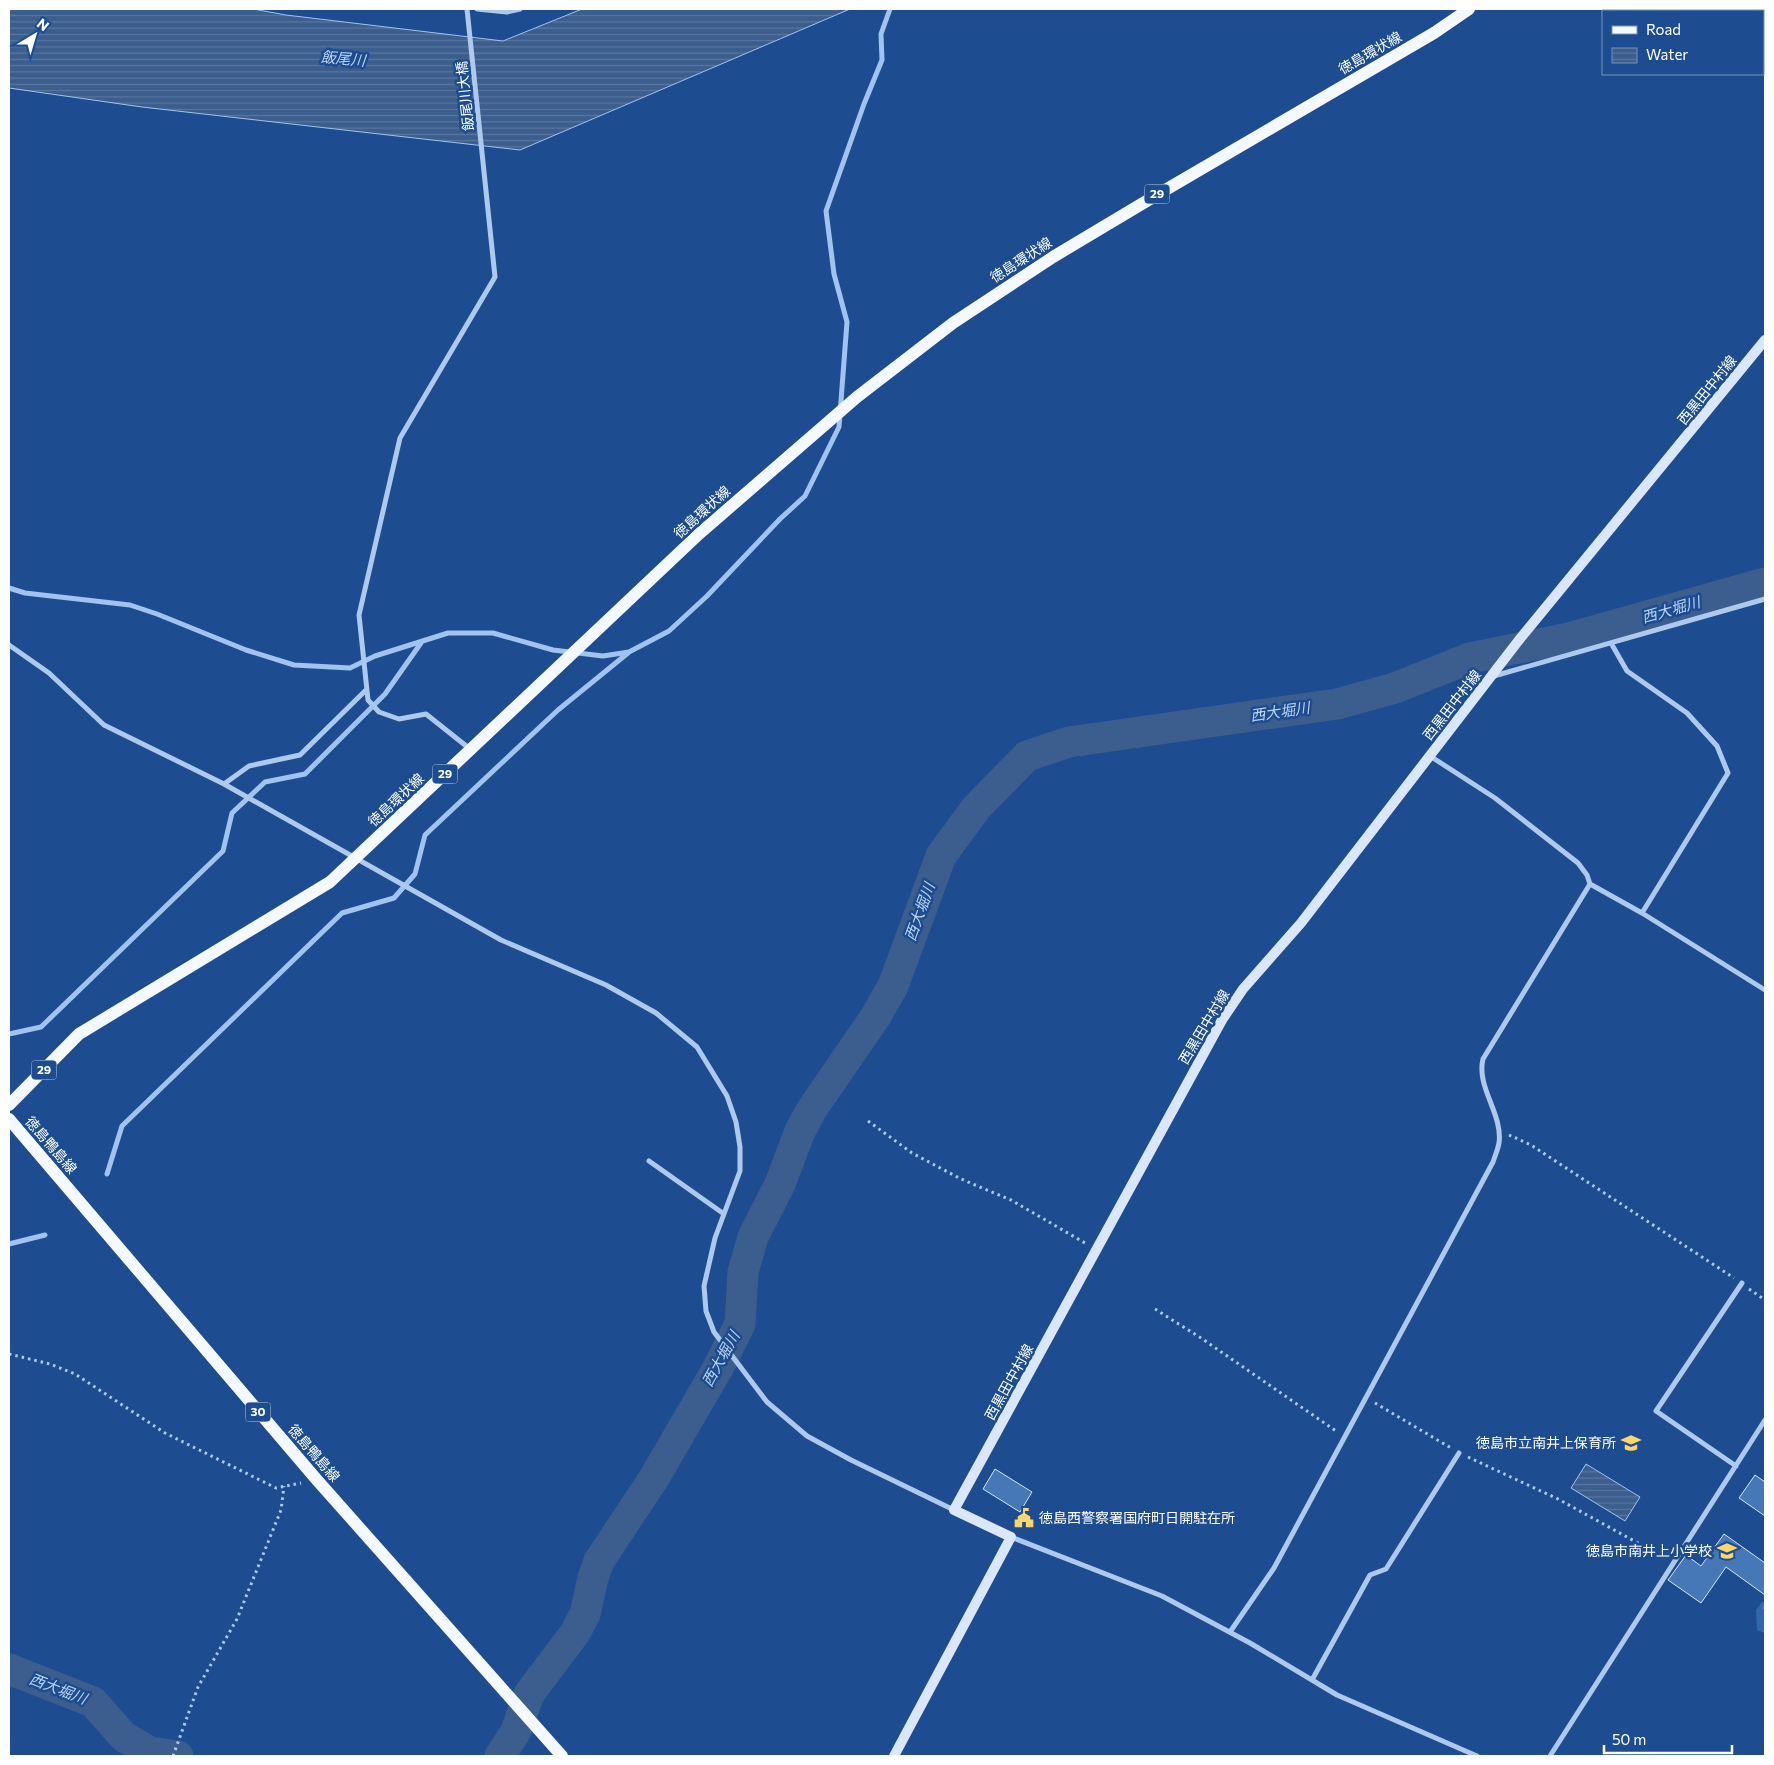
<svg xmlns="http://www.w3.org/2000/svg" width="1774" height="1765" font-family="Commissioner,'Noto Sans JP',sans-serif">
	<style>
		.forest { fill: url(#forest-firs) }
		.water { fill: url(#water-rules); stroke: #a0c3ef }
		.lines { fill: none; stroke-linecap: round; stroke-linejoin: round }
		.stream { stroke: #a0c3ef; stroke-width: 5 }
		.river { stroke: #3c5e8e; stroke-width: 31 }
		.building { fill: #4677b7; stroke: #d3e4fa }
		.path { stroke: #adc9ed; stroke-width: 3; stroke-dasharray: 2.5 4; stroke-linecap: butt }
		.minor { stroke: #adc9ed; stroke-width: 5 }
		.secondary { stroke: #dae7fa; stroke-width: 10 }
		.primary { stroke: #f4f8ff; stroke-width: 12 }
		.labels { text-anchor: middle; stroke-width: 5; stroke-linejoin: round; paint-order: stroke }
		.shield { fill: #1d4d90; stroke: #bbcade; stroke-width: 1 }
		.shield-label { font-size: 12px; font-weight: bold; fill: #fff }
		.street-label { font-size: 14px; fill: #fff; stroke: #1d4d90 }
		.poi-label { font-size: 14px; fill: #fff; stroke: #1d4d90; text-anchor: end }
		.water-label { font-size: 15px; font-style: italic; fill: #b9d3f4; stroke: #1d4d90 }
	</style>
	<defs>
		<pattern id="forest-firs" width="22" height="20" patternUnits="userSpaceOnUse" patternTransform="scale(1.25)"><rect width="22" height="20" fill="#3167ae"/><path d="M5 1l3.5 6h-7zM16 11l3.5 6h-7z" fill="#507eba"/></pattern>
		<pattern id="water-rules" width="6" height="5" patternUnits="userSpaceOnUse" patternTransform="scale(1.25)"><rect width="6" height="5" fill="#3c5e8e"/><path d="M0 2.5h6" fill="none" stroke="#59769f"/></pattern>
	</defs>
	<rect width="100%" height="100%" fill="#1d4d90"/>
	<!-- forest -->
	<path class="forest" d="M1762 1602H1765V1633L1757 1630 1756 1610Z"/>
	<!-- water -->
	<path class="water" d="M9 9H253L286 15 503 41 582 9H850L520 150 142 107 9 88Z
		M1586 1464 1640 1497 1625 1521 1571 1488Z"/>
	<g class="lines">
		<!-- stream -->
		<path class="stream" d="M9 588 25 593 130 605 157 614 246 650 294 665 350 668 375 656 448 633H493L553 650 603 656 629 652 669 631 707 596 780 519 805 496 839 427 847 322 834 274 826 211 864 104 882 60 881 34 890 9
			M9 1034 41 1027 223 851 232 813 265 782 305 774 385 694 421 643
			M107 1174 122 1126 342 913 394 898 415 874 425 835 558 710 628 653
			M9 1244 45 1235"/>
		<!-- river -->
		<path class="river" d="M9 1669 93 1702 124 1737 150 1752 178 1756
			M500 1756 516 1731 529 1694 575 1633 585 1614 593 1578 599 1561 654 1478 718 1368 740 1324 743 1272 753 1237 780 1184 800 1131 812 1109 876 1016 893 986 941 856 976 808 1027 756 1069 742 1337 704 1395 688 1470 658 1569 638 1765 583"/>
	</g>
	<!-- building -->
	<path class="building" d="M995 1469 1032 1492 1020 1512 983 1489Z
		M1755 1475 1765 1482V1516L1739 1498Z
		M1724 1534 1765 1563V1595L1726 1567 1701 1603 1668 1580 1686 1555 1701 1566Z"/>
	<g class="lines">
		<!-- path -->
		<path class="path" d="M868 1121 912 1153 961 1179 1011 1200 1085 1243
			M1509 1135 1531 1145 1734 1278
			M1749 1289 1765 1300
			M1155 1309 1201 1338 1336 1431
			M9 1354 50 1364 75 1374 165 1433 276 1488 301 1483
			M1375 1403 1451 1448
			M1468 1457 1558 1499 1665 1558
			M173 1756 198 1687 237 1619 281 1510 284 1486"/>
		<!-- minor -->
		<path class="minor" d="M467 9 495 277 400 438 359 615 368 700 379 712 399 719 426 714 470 749
			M477 9 507 12 520 9
			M1611 643 1627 671 1687 713 1717 746 1728 773 1642 913
			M9 645 49 673 104 725 224 784 501 940 606 985 656 1013 697 1047 727 1096 736 1122 740 1147V1171L715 1238 704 1286 706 1311 714 1332 767 1402 807 1436 851 1460 954 1510
			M1494 676 1765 599
			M1430 756 1495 798 1578 863 1587 875 1590 884 1642 913 1765 990
			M224 784 249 766 300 755 366 690
			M649 1161 724 1214
			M1736 1466 1656 1411 1742 1283
			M1011 1537 1162 1596 1250 1643 1337 1695 1477 1756
			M1230 1632 1274 1568 1493 1162C1495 1156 1498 1149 1499 1143 1503 1114 1476 1087 1483 1059L1590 884
			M1312 1680 1370 1575 1386 1569 1459 1453
			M1550 1756 1765 1420"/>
		<!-- secondary -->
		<path class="secondary" d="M894 1756 1011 1537 954 1510 1222 1020 1243 989 1301 923 1519 640 1765 340"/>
		<!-- primary -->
		<path class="primary" d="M9 1105 79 1034 330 882 699 534 857 397 953 323 1053 257 1155 196 1434 33 1469 9
			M9 1119 317 1480 562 1756"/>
	</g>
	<!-- icons -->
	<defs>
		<symbol id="school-bare" viewBox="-9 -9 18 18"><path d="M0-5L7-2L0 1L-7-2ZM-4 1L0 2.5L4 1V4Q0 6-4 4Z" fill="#fdd56c" stroke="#1d4d90" stroke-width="2.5" paint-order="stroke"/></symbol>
		<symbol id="civic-bare" viewBox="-9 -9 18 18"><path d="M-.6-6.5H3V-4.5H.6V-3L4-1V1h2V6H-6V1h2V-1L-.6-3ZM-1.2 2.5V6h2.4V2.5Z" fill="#fdd56c" stroke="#1d4d90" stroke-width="2.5" paint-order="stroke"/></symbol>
	</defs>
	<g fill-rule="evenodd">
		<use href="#school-bare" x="1617" y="1429" width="28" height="28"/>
		<use href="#civic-bare" x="1010" y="1504" width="28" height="28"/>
		<use href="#school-bare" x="1713" y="1537" width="28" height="28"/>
	</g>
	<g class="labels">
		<!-- shield labels -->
		<g class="shield">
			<rect x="1144.5" y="184.5" width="25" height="19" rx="4"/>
			<rect x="432.5" y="764.5" width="25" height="19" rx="4"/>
			<rect x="31.5" y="1060.5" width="25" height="19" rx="4"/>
			<rect x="245.5" y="1402.5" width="25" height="19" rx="4"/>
		</g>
		<g class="shield-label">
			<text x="1157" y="198">29</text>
			<text x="445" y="778">29</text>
			<text x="44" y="1074">29</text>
			<text x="258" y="1416">30</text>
		</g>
		<!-- street labels -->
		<g class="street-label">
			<text transform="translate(1370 53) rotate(-30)" y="5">徳島環状線</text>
			<text transform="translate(465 96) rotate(-96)" y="5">飯尾川大橋</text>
			<text transform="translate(1021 260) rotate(-33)" y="5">徳島環状線</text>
			<text transform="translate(1707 390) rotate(-51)" y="5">西黒田中村線</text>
			<text transform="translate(702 512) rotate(-42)" y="5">徳島環状線</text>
			<text transform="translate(1452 705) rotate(-52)" y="5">西黒田中村線</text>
			<text transform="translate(396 800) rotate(-43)" y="5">徳島環状線</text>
			<text transform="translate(1204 1027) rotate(-59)" y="5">西黒田中村線</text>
			<text transform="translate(51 1145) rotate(49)" y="5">徳島鴨島線</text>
			<text transform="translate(1009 1382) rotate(-61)" y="5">西黒田中村線</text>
			<text transform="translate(314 1453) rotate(49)" y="5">徳島鴨島線</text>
		</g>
		<!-- poi labels -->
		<g class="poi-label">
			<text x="1616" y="1448">徳島市立南井上保育所</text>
			<text x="1039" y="1523" text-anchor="start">徳島西警察署国府町日開駐在所</text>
			<text x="1712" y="1556">徳島市南井上小学校</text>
		</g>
		<!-- water labels -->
		<g class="water-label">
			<text transform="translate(343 59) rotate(5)" y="5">飯尾川</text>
			<text transform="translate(1671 610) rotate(-16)" y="5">西大堀川</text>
			<text transform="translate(1280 712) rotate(-8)" y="5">西大堀川</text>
			<text transform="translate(920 912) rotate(-70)" y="5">西大堀川</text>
			<text transform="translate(721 1359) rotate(-61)" y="5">西大堀川</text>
			<text transform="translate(58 1689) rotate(21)" y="5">西大堀川</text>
		</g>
	</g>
	<!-- border -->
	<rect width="1774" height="1765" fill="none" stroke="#ffffff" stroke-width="20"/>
	<!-- legend -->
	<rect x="1602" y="10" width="162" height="65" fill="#1d4d90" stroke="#7794bc"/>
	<rect x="1612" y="26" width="25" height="8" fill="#f4f8ff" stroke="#7794bc"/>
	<text x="1646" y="35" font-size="15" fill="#ffffff">Road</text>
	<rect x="1612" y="48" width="25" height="15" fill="url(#water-rules)" stroke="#7794bc"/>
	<text x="1646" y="60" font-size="15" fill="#ffffff">Water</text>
	<!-- north arrow -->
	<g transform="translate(35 35) rotate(38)" stroke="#1d4d90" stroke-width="4" paint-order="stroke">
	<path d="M0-4L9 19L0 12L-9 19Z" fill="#ffffff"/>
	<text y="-8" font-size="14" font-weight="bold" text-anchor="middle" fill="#ffffff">N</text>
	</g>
	<!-- scale -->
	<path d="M1604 1745v8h128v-8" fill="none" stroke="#ffffff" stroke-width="2.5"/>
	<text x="1612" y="1745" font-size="15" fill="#ffffff" stroke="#1d4d90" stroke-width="4" paint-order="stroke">50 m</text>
</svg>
